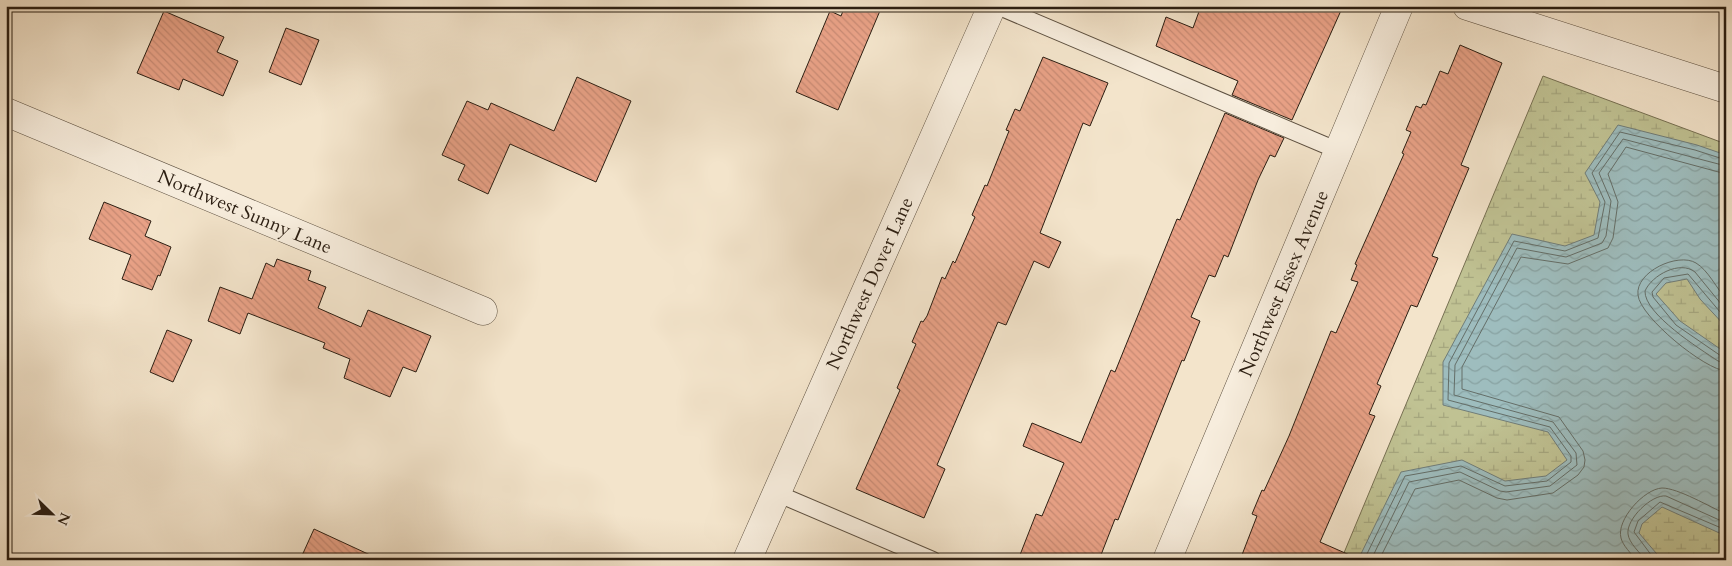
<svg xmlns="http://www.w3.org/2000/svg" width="1732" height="566" font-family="Cardo,serif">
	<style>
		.wetland { fill: url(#wetland-marsh); stroke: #767052 }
		.water { fill: url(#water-waves); stroke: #707d79 }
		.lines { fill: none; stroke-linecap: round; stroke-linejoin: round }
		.shore { stroke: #646e68; stroke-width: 1 }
		.building { fill: url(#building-back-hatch); stroke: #2b1e12 }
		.lane-casing { stroke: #5d5040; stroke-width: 18 }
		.street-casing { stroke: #5d5040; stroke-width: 29 }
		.lane { stroke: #f7eddd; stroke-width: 16 }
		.street { stroke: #f7eddd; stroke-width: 28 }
		.labels { text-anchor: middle; stroke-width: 4; stroke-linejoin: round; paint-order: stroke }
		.street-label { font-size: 19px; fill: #2b1e12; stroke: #f7eddd }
	</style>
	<defs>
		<pattern id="wetland-marsh" width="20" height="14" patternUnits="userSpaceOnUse" patternTransform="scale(1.25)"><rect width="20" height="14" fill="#c0c293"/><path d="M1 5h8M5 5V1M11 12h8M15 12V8" fill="none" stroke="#a5a67e"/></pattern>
		<pattern id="water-waves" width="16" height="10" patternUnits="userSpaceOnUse" patternTransform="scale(1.25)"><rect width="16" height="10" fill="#9ebdbe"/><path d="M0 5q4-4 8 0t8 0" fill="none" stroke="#88a2a2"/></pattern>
		<pattern id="building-back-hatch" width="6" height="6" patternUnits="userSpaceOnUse" patternTransform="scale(1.25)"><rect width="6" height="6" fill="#e8a186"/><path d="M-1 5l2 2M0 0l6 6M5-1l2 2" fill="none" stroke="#c78a73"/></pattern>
	</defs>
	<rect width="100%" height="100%" fill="#f3e4cb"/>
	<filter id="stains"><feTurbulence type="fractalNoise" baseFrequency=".004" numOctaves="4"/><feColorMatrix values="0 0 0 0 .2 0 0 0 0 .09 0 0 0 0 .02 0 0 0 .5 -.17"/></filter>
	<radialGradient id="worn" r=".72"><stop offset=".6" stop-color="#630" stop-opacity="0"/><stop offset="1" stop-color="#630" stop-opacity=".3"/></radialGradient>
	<!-- wetland -->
	<path class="wetland" d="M1543 76 1726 144V560H1341Z"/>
	<!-- water -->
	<path class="water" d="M1618 125 1697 145 1726 155V327L1700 299 1687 279 1666 283 1656 294 1680 321 1726 353V536L1662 507 1642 524 1639 533 1662 560H1358L1401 472 1462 460 1505 481 1546 476 1567 460 1548 432 1443 405V362L1512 234 1565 246 1594 235 1600 202 1585 173Z"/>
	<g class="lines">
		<!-- shore -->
		<path class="shore" d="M1726 299C1717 289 1708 270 1696 263 1678 252 1635 272 1638 295 1640 317 1705 370 1726 371
			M1726 310 1695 272C1680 260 1652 275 1645 291 1644 314 1700 349 1718 361L1726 363
			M1726 319 1688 274 1664 278 1652 292 1653 297 1676 325 1721 356 1726 357
			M1364 560 1405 476 1461 466 1505 486 1547 481 1571 462V456L1550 427 1448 400 1449 363 1514 241 1565 251 1598 238 1605 202 1592 173 1620 132 1695 150 1726 160
			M1371 560 1409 482 1460 472 1500 491 1506 492 1550 486 1577 465 1576 453 1553 422 1454 395 1455 365 1517 248 1566 257 1602 243 1606 236 1611 201 1599 173 1623 139 1726 166
			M1379 560 1415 489 1459 480 1497 498 1507 500 1553 493 1578 475 1584 467 1585 460 1583 451 1559 417 1462 389V367L1521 257 1568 264 1608 248 1613 238 1618 202 1608 174 1626 147 1726 174
			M1636 560C1631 553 1623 546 1621 538 1616 520 1644 489 1662 488 1678 488 1710 507 1726 514
			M1646 560C1640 553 1629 543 1628 534 1626 519 1652 494 1666 496L1726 523
			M1655 560 1634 532 1638 521 1660 502 1726 530"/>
	</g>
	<!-- building -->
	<path class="building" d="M845 6H882L838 110 796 92 830 11 841 16Z
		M1201 6H1343L1292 120 1232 95 1238 81 1156 46 1166 17 1193 28Z
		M164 11 224 37 217 52 238 61 223 96 183 79 179 90 137 73Z
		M286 28 319 40 301 85 269 72Z
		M1460 45 1502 63 1461 165 1469 168 1432 256 1438 258 1417 307 1411 305 1377 384 1381 386 1369 414 1375 416 1320 542 1361 560H1240L1257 516 1252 514 1262 490 1264 491 1289 436 1331 331 1336 333 1358 282 1351 280 1357 265 1355 264 1404 154 1402 153 1411 132 1406 130 1416 106 1421 108 1423 104 1426 105 1440 71 1448 74Z
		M1043 57 1108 83 1090 126 1083 123 1040 233 1061 242 1049 268 1034 261 1006 325 998 322 937 465 945 469 924 518 856 489 900 390 897 388 916 344 912 342 921 321 923 322 927 316 942 277 945 279 953 261 955 263 975 217 972 215 985 185 987 186 1009 131 1006 130 1015 109 1020 111Z
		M577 77 631 101 596 182 510 144 488 194 458 180 465 165 442 155 467 101 488 110 491 103 554 131Z
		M1225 113 1284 138 1275 157 1270 155 1258 180 1228 257 1224 255 1215 277 1209 275 1191 317 1200 321 1184 361 1182 360 1118 520 1115 519 1099 560H1018L1036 514 1042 516 1064 463 1023 446 1032 423 1081 443 1111 370 1115 372 1177 219 1180 220Z
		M104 202 151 221 145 236 171 247 160 276 158 275 152 290 122 279 131 255 89 239Z
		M277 259 311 271 308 280 326 287 318 308 361 327 368 310 431 336 416 372 403 367 390 397 344 378 350 359 323 348 325 343 248 313 240 334 208 321 220 287 252 299 266 263 274 267Z
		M167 330 192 340 173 382 150 372Z
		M314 529 381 560H300Z"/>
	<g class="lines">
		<defs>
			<path id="lane" d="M997 6 1339 151
				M776 493 933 560"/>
			<path id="street" d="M1467 6 1726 89
				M6 112 483 311
				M747 560 992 6
				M1167 560 1399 6"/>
		</defs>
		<!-- lane casing -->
		<use href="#lane" class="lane-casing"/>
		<!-- street casing -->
		<use href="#street" class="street-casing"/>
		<!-- lane -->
		<use href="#lane" class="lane"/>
		<!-- street -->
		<use href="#street" class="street"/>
	</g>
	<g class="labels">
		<!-- street labels -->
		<g class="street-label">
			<text transform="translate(245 211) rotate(23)" y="7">Northwest Sunny Lane</text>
			<text transform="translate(869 283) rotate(-66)" y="7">Northwest Dover Lane</text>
			<text transform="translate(1283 283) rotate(-67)" y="7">Northwest Essex Avenue</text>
		</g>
	</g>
	<!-- margin -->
	<rect width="1732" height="566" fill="none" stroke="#f3e4cb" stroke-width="25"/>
	<rect x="8" y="8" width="1717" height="551" fill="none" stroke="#2b1e12" stroke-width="2.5"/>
	<rect x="12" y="12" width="1707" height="541" fill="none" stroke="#2b1e12"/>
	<!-- north arrow -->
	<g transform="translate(52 514) rotate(113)" stroke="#f7eddd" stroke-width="4" paint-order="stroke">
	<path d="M0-4L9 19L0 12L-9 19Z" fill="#2b1e12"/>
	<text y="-8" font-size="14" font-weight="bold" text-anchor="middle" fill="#2b1e12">N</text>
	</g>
	<rect width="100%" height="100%" filter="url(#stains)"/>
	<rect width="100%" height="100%" fill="url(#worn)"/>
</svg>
